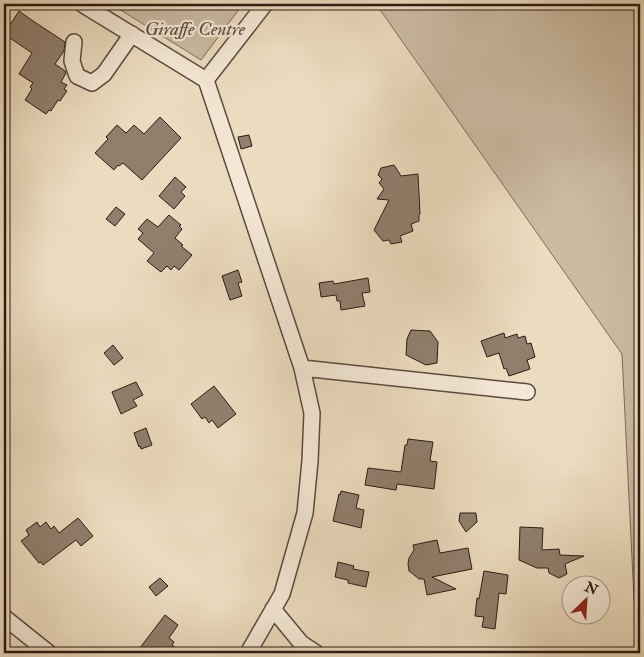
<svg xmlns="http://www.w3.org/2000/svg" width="644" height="657" font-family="'IM FELL Double Pica',serif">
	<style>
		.green { fill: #cbbba2; stroke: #7c6a5b }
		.building { fill: #907f6d; stroke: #2c1a14 }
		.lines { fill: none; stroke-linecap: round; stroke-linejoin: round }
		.minor-casing { stroke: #5c4a3f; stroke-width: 18 }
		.minor { stroke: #f3e8d5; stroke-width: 15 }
		.labels { text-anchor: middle; stroke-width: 4.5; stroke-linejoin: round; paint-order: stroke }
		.park-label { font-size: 19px; font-style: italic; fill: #5c4a3f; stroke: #f3e8d5 }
	</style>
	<rect width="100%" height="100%" fill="#ecdcbf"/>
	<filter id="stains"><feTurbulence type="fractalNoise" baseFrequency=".004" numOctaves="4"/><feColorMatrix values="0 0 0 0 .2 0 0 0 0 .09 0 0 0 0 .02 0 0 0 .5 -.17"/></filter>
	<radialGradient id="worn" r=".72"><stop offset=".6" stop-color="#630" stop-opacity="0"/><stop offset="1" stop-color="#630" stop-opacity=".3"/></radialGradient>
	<!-- green -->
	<path class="green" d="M111 4H243L201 60Z
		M376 4H640V647L636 640 622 354Z"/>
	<!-- building -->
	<path class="building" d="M19 11 33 21 65 42 64 51 55 64 65 71 66 73 61 82 67 85 64 89 67 91 60 101 58 100 51 111 49 110 46 114 25 100 32 89 30 87 33 83 19 74 32 53 4 34Z
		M160 117 181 138 142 180 123 163 119 166 118 165 114 170 95 153 108 139 106 137 117 125 126 133 134 125 144 134Z
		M249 135 252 146 241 149 238 137Z
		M394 165 401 176 418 174 420 214 419 215V221L411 224 413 231 400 236 402 242 391 244 389 240 383 241 374 230 389 200 377 199 384 189 379 183 382 179 378 175 381 168Z
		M175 177 186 187 181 192 185 196 174 209 159 196Z
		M116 207 125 214 115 226 106 219Z
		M169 215 181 225 179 226 182 229 175 238 183 245 181 246 192 255 179 270 174 266 171 270 167 266 161 272 147 261 154 253 138 239 143 233 138 229 147 219 158 227Z
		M238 270 242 282 238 283 242 296 230 300 222 276Z
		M368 278 370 292 362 293 365 306 341 310 340 301H337L336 295 321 297 319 283 333 281 334 284Z
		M411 330 430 331 438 342 437 363 426 365 406 355 407 339Z
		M504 333 505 338 517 334 518 338 525 336 527 344 531 343 535 357 527 360 530 369 509 376 506 368 504 369 499 353 487 357 481 341Z
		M113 345 123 358 114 365 104 353Z
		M136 382 143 395 133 400 137 406 121 414 112 392Z
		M214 386 236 414 218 428 212 420 209 423 205 417 202 419 191 404Z
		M146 428 152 445 141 449 140 446 139 447 134 433Z
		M408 439 433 442 430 461 437 462 434 489 397 484 396 490 365 485 368 468 401 472 405 445H407Z
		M341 491 359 495 356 508 364 510 361 528 333 521 339 494 340 495Z
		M460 513H476L477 522 466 532 459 521Z
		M78 518 93 536 81 546 76 540 43 565 41 562 39 563 21 541 29 535 26 530 37 522 40 527 46 522 51 529 54 526 59 533Z
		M520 527 543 528 542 550 559 549 560 555 584 556 565 564 567 574 559 578 549 573 548 568H537L519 560Z
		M437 540 440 553 468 548 472 569 432 577 456 589 427 595 424 579H419L413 574 409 571 408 564 409 558 414 550 413 545Z
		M338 562 354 566 353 569 369 572 366 587 348 583V580L335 577Z
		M484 571 508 575 506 594 499 593 495 629 482 627 484 617 475 616 477 598 479 599Z
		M160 578 168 586 156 596 149 587Z
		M165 615 178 625 169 638 174 642 172 645 182 653H136Z"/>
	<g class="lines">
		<defs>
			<path id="minor" d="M82 4 206 80
				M74 42 72 61 77 76 92 83 104 74 132 34
				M206 80 302 368 312 413 310 461 305 513 282 594 248 653
				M206 80 265 4
				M302 368 527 392
				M273 609 301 643 316 653
				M4 617 49 653"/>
		</defs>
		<!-- minor casing -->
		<use href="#minor" class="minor-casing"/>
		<!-- minor -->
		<use href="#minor" class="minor"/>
	</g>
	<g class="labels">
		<!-- park labels -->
		<g class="park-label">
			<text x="195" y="35">Giraffe Centre</text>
		</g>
	</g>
	<!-- margin -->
	<rect width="644" height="657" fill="none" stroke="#ecdcbf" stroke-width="20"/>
	<rect x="5" y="5" width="634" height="647" fill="none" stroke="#2c1a14" stroke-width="2.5"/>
	<rect x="10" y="10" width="624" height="637" fill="none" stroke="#2c1a14"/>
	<!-- north arrow -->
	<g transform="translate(586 600) rotate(25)"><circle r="24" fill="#f3e8d5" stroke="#a39688"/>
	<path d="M0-4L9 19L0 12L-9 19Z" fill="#8f2418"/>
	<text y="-8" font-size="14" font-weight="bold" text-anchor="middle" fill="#2c1a14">N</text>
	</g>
	<rect width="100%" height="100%" filter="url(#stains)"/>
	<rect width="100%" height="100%" fill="url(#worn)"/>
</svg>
